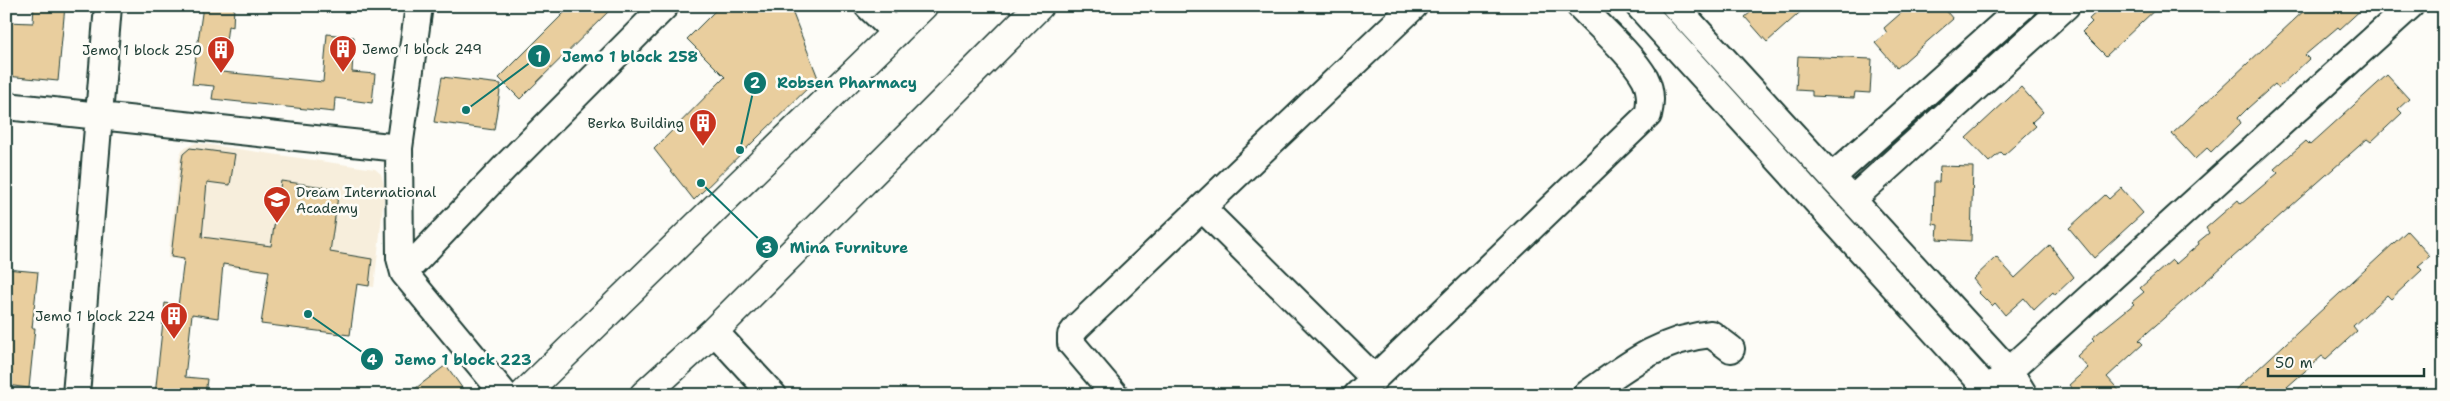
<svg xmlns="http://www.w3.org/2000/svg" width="2450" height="401" font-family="'Shantell Sans',sans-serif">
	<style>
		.built { fill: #f7eedc }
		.building { fill: #e9ce9e; stroke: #1f3d34 }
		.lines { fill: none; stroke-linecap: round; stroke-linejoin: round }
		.minor-casing { stroke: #1f3d34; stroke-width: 30 }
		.major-casing { stroke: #1f3d34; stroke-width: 31 }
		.minor { stroke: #fdfcf7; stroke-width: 26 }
		.major { stroke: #fdfcf7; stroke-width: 28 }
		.labels { text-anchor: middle; stroke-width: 5; stroke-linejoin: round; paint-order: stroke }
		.poi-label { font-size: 14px; fill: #1f3d34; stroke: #fdfcf7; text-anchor: end }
		.leader { fill: none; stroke: #0f766e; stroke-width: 2 }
		.callout-dot { fill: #0f766e; stroke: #fdfcf7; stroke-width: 2 }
		.mark-label { font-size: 15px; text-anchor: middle; font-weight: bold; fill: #fff }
		.callout-label { font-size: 15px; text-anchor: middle; font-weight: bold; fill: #0f766e; stroke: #fdfcf7; stroke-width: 5; stroke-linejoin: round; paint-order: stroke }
	</style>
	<rect width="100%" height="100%" fill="#fdfcf7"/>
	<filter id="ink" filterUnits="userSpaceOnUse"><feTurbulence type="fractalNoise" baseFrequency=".02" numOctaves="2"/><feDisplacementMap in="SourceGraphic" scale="10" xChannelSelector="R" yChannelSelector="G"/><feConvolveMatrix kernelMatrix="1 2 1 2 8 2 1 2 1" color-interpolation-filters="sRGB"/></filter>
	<g filter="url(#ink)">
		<!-- built -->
		<path class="built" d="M196 143 375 169 381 174 385 189 374 287 168 258 180 154 183 149Z"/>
		<!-- building -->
		<path class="building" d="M34 6H65L58 81 6 76V22L33 23Z
			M203 6H234L233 27 228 26 222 72 323 82 327 34 354 37 352 72 375 74 372 103 335 98 334 112 212 99 214 86 192 84Z
			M571 6H614L520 99 499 78Z
			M720 6H790L818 78 694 200 654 149 725 77 687 39Z
			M1758 6H1807L1767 42 1745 17Z
			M1909 6H1942L1953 19 1897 68 1875 43 1887 33 1884 28Z
			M2103 6H2159L2106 56 2082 32 2092 22 2089 19Z
			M2309 6H2365L2340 29 2338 27 2305 55 2309 59 2278 88 2275 84 2248 108 2238 118 2241 123 2211 152 2207 148 2195 159 2172 134Z
			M1798 56 1872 59 1870 93 1855 92 1854 98 1812 96V91L1796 90Z
			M2387 75 2409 99 2398 109 2402 113 2371 142 2367 139 2139 340 2143 344 2107 377 2123 395H2077L2069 385 2088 368 2077 356 2094 340 2092 338 2134 304 2132 302 2144 292 2140 288 2172 260 2176 264 2199 244 2198 242 2209 233 2206 228 2238 200 2241 204 2266 183 2278 173 2274 169 2306 141 2310 145Z
			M442 77 501 84 494 130 434 122Z
			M2021 87 2043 112 2032 122 2036 126 2004 155 2001 152 1989 162 1966 138Z
			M190 148 235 154 230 185 207 182 202 237 271 246 281 181 339 189 330 252 372 259 369 286 357 284 350 335 261 324 269 271 223 264 218 318 192 314 185 377 207 379 205 395H155L165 303 178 306 184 259 171 257 182 159 183 154Z
			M1940 166 1973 167 1971 241 1937 239 1938 225 1933 224 1934 182H1939Z
			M2121 188 2143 213 2094 258 2069 228 2105 195 2109 199Z
			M2407 231 2430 256 2418 266 2422 270 2391 299 2387 295 2353 326 2357 331 2326 359 2322 356 2287 387 2294 395H2230Z
			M2050 245 2074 277 2055 295 2053 292 2034 310 2024 298 2005 315 1995 303 1992 306 1978 292 1981 289 1973 279 1996 257 2015 278Z
			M6 269 38 272 32 328H35L29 388 6 385Z
			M446 365 467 395H407Z"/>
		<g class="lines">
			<defs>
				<path id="minor" d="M419 6 399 148 400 258 404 273 505 395
					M868 6 896 33
					M1639 6 1988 390 1998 395
					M1675 6 2010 372 2024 395
					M6 106 399 148
					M1832 177 2023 6
					M1853 199 2066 6
					M1202 208 1374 378
					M404 273 504 168 665 6
					M714 331 773 395
					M1988 390 2410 6
					M76 395 108 6
					M1115 395 1071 343V335L1077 327 1414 6
					M1357 395 1648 115C1651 103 1651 90 1645 78 1632 55 1599 26 1580 6
					M1586 395C1627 366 1660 339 1711 334L1731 349"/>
				<path id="major" d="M523 395 923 6
					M644 395 714 331 1039 6"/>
			</defs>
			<!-- minor casing -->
			<use href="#minor" class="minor-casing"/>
			<!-- major casing -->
			<use href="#major" class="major-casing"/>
			<!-- minor -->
			<use href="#minor" class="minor"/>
			<!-- major -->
			<use href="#major" class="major"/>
		</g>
	</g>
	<!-- icons -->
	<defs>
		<symbol id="building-pin" viewBox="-11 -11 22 30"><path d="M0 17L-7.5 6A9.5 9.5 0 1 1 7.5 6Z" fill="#c8321e" stroke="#fdfcf7"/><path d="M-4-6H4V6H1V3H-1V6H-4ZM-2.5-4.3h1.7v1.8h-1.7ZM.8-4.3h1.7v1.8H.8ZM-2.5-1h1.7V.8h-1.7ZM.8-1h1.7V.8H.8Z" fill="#fff"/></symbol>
		<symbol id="school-pin" viewBox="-11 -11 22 30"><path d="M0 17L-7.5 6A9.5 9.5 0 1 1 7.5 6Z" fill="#c8321e" stroke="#fdfcf7"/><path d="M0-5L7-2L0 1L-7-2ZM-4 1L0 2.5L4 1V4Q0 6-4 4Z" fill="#fff"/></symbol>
	</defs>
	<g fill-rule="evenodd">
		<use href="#building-pin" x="327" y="33" width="32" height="43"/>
		<use href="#building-pin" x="205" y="34" width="32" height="43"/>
		<use href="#building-pin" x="687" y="107" width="32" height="43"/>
		<use href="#school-pin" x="261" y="184" width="32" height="43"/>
		<use href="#building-pin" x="158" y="300" width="32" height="43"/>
	</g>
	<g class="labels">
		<!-- poi labels -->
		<g class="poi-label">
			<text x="362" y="54" text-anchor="start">Jemo 1 block 249</text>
			<text x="202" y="55">Jemo 1 block 250</text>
			<text x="684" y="128">Berka Building</text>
			<text x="296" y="197" text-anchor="start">Dream International<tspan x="296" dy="16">Academy</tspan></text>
			<text x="155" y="321">Jemo 1 block 224</text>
		</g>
	</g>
	<!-- callouts -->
	<path class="leader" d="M466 110L539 56M740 150L755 83M701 183L767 247M308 314L372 359"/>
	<g class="callout-dot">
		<circle cx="466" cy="110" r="5"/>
		<circle cx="740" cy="150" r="5"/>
		<circle cx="701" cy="183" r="5"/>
		<circle cx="308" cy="314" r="5"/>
		<circle cx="539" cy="56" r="12"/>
		<circle cx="755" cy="83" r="12"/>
		<circle cx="767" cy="247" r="12"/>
		<circle cx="372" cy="359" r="12"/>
	</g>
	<g class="mark-label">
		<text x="539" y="62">1</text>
		<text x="755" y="88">2</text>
		<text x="767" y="253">3</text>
		<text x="372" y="365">4</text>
	</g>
	<g class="callout-label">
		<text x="630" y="62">Jemo 1 block 258</text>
		<text x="847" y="88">Robsen Pharmacy</text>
		<text x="849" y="253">Mina Furniture</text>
		<text x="463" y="365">Jemo 1 block 223</text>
	</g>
	<!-- margin -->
	<rect width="2450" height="401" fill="none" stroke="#fdfcf7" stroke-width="25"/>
	<rect x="12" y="12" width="2425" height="376" fill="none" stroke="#1f3d34" stroke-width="2" filter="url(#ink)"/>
	<!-- scale -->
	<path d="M2268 368v8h156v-8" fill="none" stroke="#1f3d34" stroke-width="2.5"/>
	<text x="2275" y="368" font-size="15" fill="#1f3d34" stroke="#fdfcf7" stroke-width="4" paint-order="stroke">50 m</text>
</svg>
